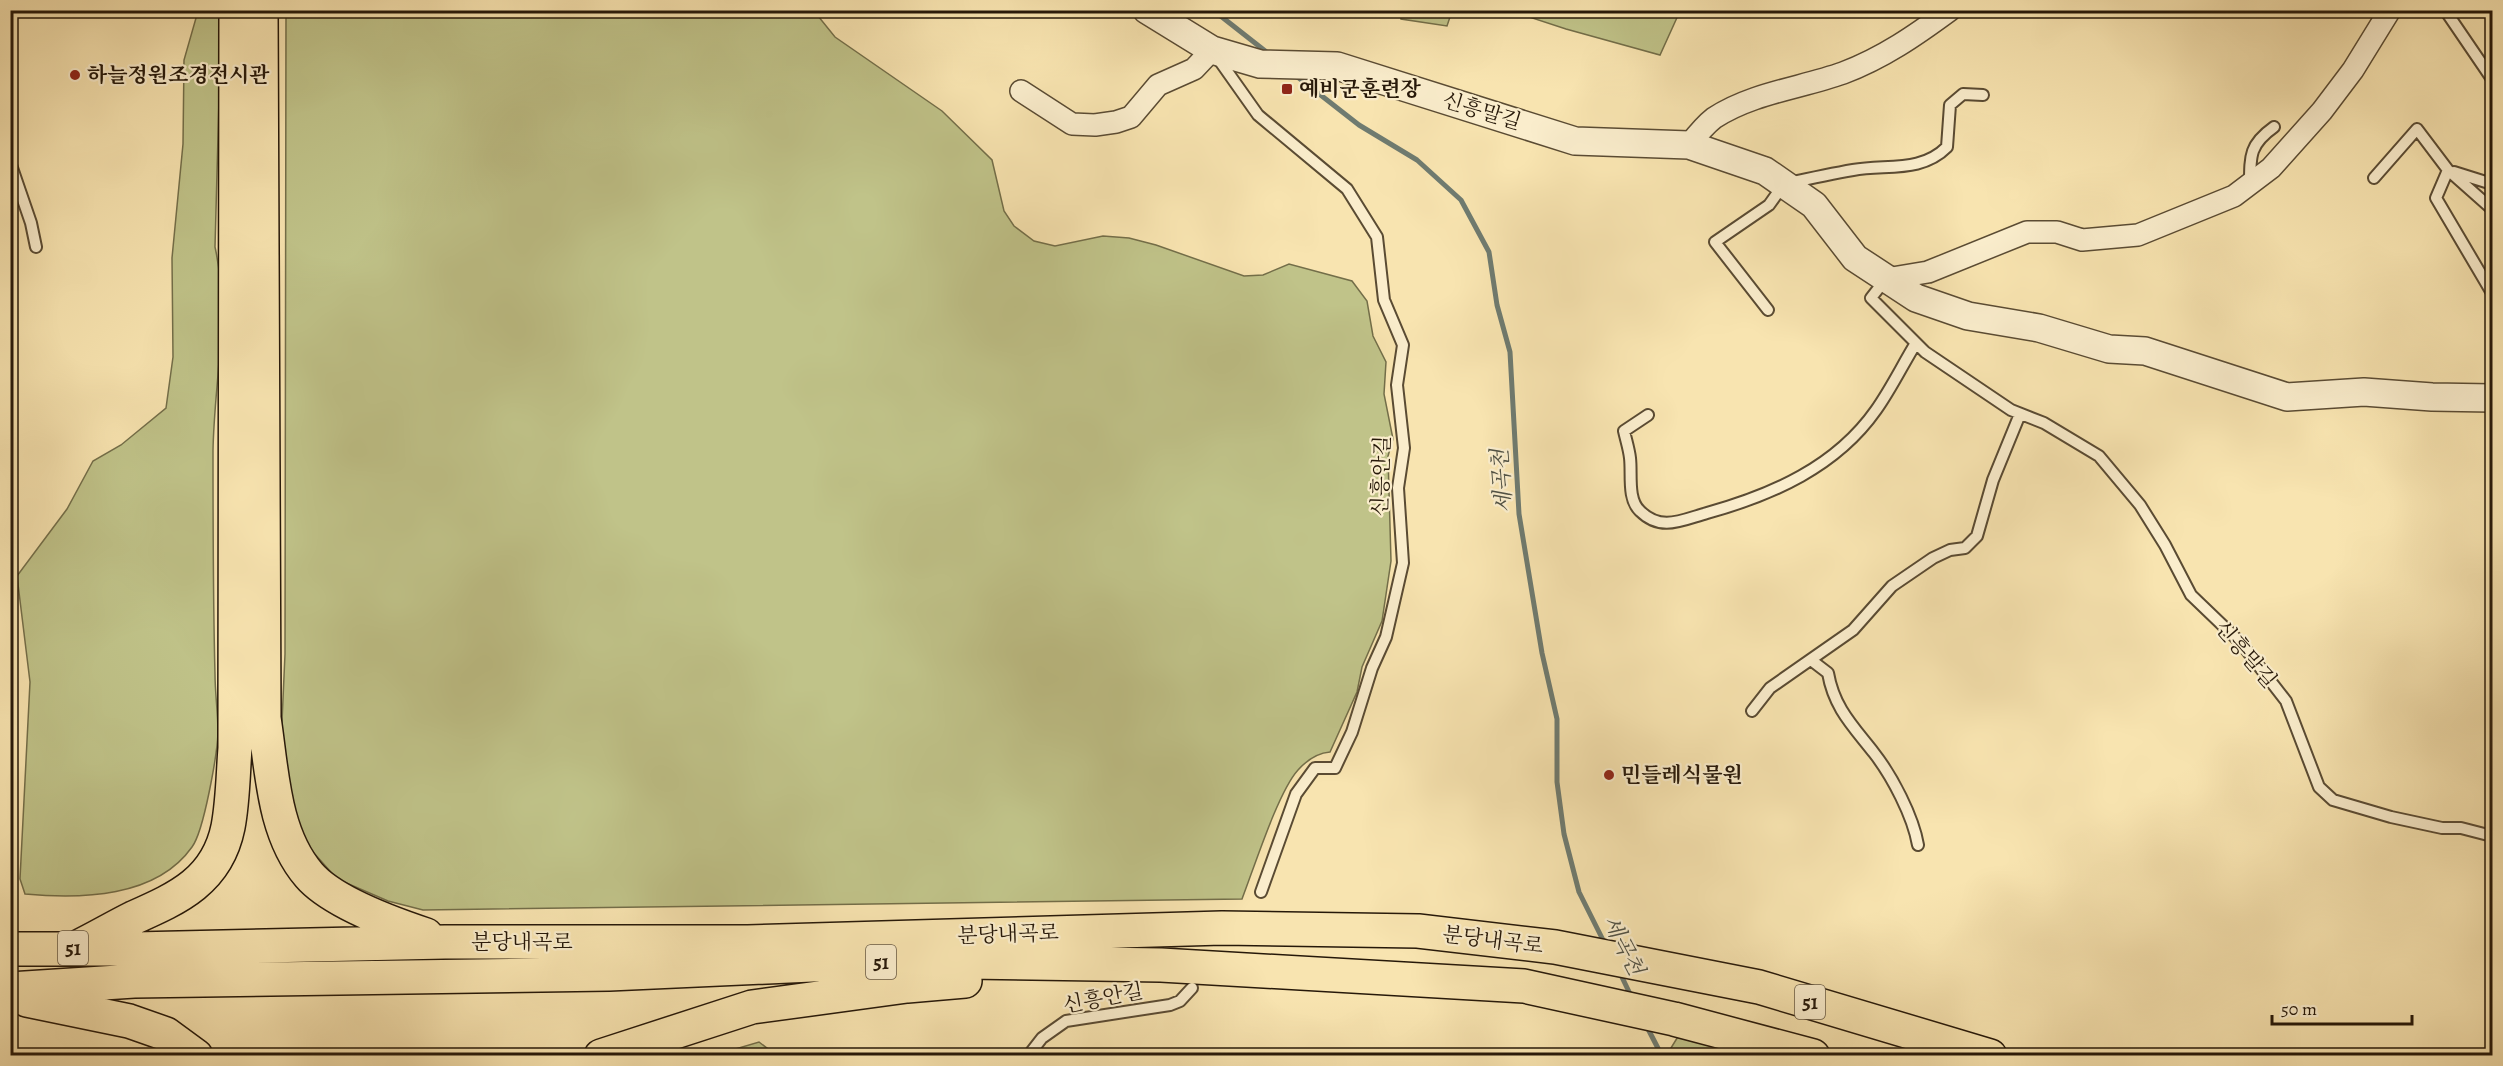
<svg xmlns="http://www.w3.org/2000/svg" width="2503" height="1066" font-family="Alegreya,'Noto Serif KR',serif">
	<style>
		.green { fill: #c0c389; stroke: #736e49; stroke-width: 1.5 }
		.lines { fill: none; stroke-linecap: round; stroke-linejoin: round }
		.stream { stroke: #6f7b70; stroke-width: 5 }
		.service-casing { stroke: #5a4b33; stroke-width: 14 }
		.minor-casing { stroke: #5a4b33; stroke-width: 24 }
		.tertiary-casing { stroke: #5a4b33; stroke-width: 30 }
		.trunk-casing { stroke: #261809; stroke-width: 36 }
		.service { stroke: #faedcc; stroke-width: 10 }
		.minor { stroke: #faedcc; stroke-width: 21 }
		.tertiary { stroke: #faedcc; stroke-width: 27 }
		.trunk { stroke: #f8e4b0; stroke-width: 33 }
		.poi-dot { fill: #8f2418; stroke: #faedcc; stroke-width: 2 }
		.labels { text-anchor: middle; stroke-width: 4.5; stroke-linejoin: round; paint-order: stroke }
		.shield { fill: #faedcc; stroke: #665844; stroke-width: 1.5 }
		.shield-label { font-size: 20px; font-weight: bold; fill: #261809 }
		.poi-label { font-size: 21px; font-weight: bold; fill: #261809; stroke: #faedcc; text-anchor: start }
		.street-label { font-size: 21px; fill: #261809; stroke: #faedcc }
		.water-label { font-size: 22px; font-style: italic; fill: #515245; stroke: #faedcc }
	</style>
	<rect width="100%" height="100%" fill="#f8e4b0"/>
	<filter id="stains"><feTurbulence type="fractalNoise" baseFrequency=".00333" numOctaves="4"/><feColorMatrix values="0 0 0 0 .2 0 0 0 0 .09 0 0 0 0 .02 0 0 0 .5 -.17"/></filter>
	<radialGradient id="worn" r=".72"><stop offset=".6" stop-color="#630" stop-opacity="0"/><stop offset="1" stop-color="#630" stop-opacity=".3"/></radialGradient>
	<!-- green -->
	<path class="green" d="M198 11H219L221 25 215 247C230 315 214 383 213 451 213 525 213 600 215 674 215 693 218 713 218 733 217 755 204 831 192 847 156 898 81 899 25 894L20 879 30 682 17 576 67 509 93 461 121 445 166 408 173 357 172 258 183 144 184 60Z
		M286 11H814L835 37 942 111 992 160 1004 211 1014 226 1034 241 1055 246 1103 236 1129 238 1156 245 1244 276 1263 275 1289 264 1352 281 1367 301 1373 336 1386 362 1384 394 1393 439 1388 456 1391 561 1382 621 1362 667 1357 692 1330 752C1317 753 1307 760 1298 770 1278 792 1254 868 1242 899L423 910 388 901 337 879 298 835 281 744 285 654Z
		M1400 11V10L1452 11 1447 26 1401 19Z
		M1680 11 1660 55 1566 29 1511 11Z
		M1679 1035 1750 1056H1666Z
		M759 1042 776 1055H715Z"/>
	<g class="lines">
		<!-- stream -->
		<path class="stream" d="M1213 10 1269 54
			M1295 75 1359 125 1417 160 1461 200 1489 252 1497 305 1510 352 1519 514 1542 653 1557 719V782L1564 834 1579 892 1605 944
			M1619 971 1632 998
			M1646 1025 1662 1056"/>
		<defs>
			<path id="service" d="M2445 10 2492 79
				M10 24 11 10
				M1217 57 1258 115 1347 189 1377 237 1384 300 1403 345 1397 385 1404 448 1398 488 1403 563 1386 637 1372 668 1352 732 1335 768H1315L1296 794 1261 892
				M10 162 31 223 36 247
				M2448 170 2436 198 2492 293
				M2454 172 2489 183 2492 180
				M2374 178 2417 129 2448 170 2492 209
				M2250 184C2250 155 2250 144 2274 127
				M1885 280 1871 298 1925 352 2011 410 2044 423 2099 456 2140 505 2165 545 2191 595 2241 643 2286 701 2319 787 2333 800 2391 817 2442 828H2461L2492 836
				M1768 310 1715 242 1769 205 1784 184C1807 179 1830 174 1853 170 1887 164 1921 173 1947 147L1950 105 1963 94 1983 95
				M1648 415 1624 431C1626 440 1629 449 1630 458 1632 474 1627 499 1640 511 1661 532 1682 520 1707 513 1772 495 1836 467 1876 410 1891 389 1903 364 1916 343
				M1811 660 1828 673C1834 708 1853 726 1874 753 1892 776 1913 816 1918 845
				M1752 711 1770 688 1853 630 1892 586 1933 558 1950 550 1965 548 1977 536 1993 480 2020 414
				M1028 1056 1042 1038 1066 1021 1170 1005 1180 1001 1192 988"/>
			<path id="minor" d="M1021 91 1072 124 1095 125 1116 122 1131 117 1158 85 1194 69 1212 50
				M1689 145C1696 136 1705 125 1714 118 1752 93 1801 88 1843 73 1883 58 1916 35 1950 10
				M1886 279 1928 272 2027 232H2057L2082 240 2138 235 2234 196 2271 168 2322 111 2353 70 2390 10"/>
			<path id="tertiary" d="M1147 10 1212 50 1260 64 1337 66 1575 141 1689 145 1765 171 1814 205 1855 258 1916 298 1968 316 2039 328 2109 349 2145 351 2287 397 2364 392 2432 397 2492 398"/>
			<path id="trunk" d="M261 10 264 718C272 770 273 833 309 875 332 902 393 924 426 935
				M80 946C98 937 115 927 133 918 178 898 217 881 228 827 233 801 233 774 235 748L236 10
				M10 949H135L445 942H748L1222 928 1418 931 1555 947 1759 987 1990 1056
				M10 989 134 981 609 974 901 961 1161 965 1524 986 1674 1019 1813 1056
				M27 1000 129 1021 166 1034 196 1056
				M601 1056 752 1007 907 986 965 981"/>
		</defs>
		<!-- service casing -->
		<use href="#service" class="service-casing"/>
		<!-- minor casing -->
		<use href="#minor" class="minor-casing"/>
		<!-- tertiary casing -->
		<use href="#tertiary" class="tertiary-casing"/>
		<!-- trunk casing -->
		<use href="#trunk" class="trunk-casing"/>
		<!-- service -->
		<use href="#service" class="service"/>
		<!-- minor -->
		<use href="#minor" class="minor"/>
		<!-- tertiary -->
		<use href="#tertiary" class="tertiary"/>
		<!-- trunk -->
		<use href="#trunk" class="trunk"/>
	</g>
	<!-- markers -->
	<g class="poi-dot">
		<circle cx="75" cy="75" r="6"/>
		<rect x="1281" y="83" width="12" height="12" rx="3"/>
		<circle cx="1609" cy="775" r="6"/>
	</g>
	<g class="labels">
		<!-- shield labels -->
		<g class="shield">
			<rect x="58" y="931" width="30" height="34" rx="4.5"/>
			<rect x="866" y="945" width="30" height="34" rx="4.5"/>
			<rect x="1795" y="985" width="30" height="34" rx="4.5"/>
		</g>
		<g class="shield-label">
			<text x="73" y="955">51</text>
			<text x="881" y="969">51</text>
			<text x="1810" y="1009">51</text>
		</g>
		<!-- poi labels -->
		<g class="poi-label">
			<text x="87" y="82">하늘정원조경전시관</text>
			<text x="1299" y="96">예비군훈련장</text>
			<text x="1621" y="782">민들레식물원</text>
		</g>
		<!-- street labels -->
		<g class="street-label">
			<text transform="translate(1482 111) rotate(17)" y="7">신흥말길</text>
			<text transform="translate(1381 476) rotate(-88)" y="7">신흥안길</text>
			<text transform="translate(2246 654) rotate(49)" y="7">신흥말길</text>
			<text transform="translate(1008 934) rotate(-2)" y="7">분당내곡로</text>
			<text transform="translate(1493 940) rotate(7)" y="7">분당내곡로</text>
			<text x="522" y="949">분당내곡로</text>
			<text transform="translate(1103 998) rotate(-11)" y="7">신흥안길</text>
		</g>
		<!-- water labels -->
		<g class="water-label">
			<text transform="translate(1501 481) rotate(-94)" y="8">세곡천</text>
			<text transform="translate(1624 945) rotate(63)" y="8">세곡천</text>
		</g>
	</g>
	<!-- margin -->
	<rect width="2503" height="1066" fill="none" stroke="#f8e4b0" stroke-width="36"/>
	<rect x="12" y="12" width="2479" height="1042" fill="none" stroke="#261809" stroke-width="3"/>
	<rect x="18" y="18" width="2467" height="1030" fill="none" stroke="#261809" stroke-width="1.5"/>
	<!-- scale -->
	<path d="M2272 1015v9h140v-9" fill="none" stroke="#261809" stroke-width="3"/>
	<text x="2281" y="1015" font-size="18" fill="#261809" stroke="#faedcc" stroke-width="4.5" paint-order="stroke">50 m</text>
	<rect width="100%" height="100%" filter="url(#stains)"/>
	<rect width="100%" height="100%" fill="url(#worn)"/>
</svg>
